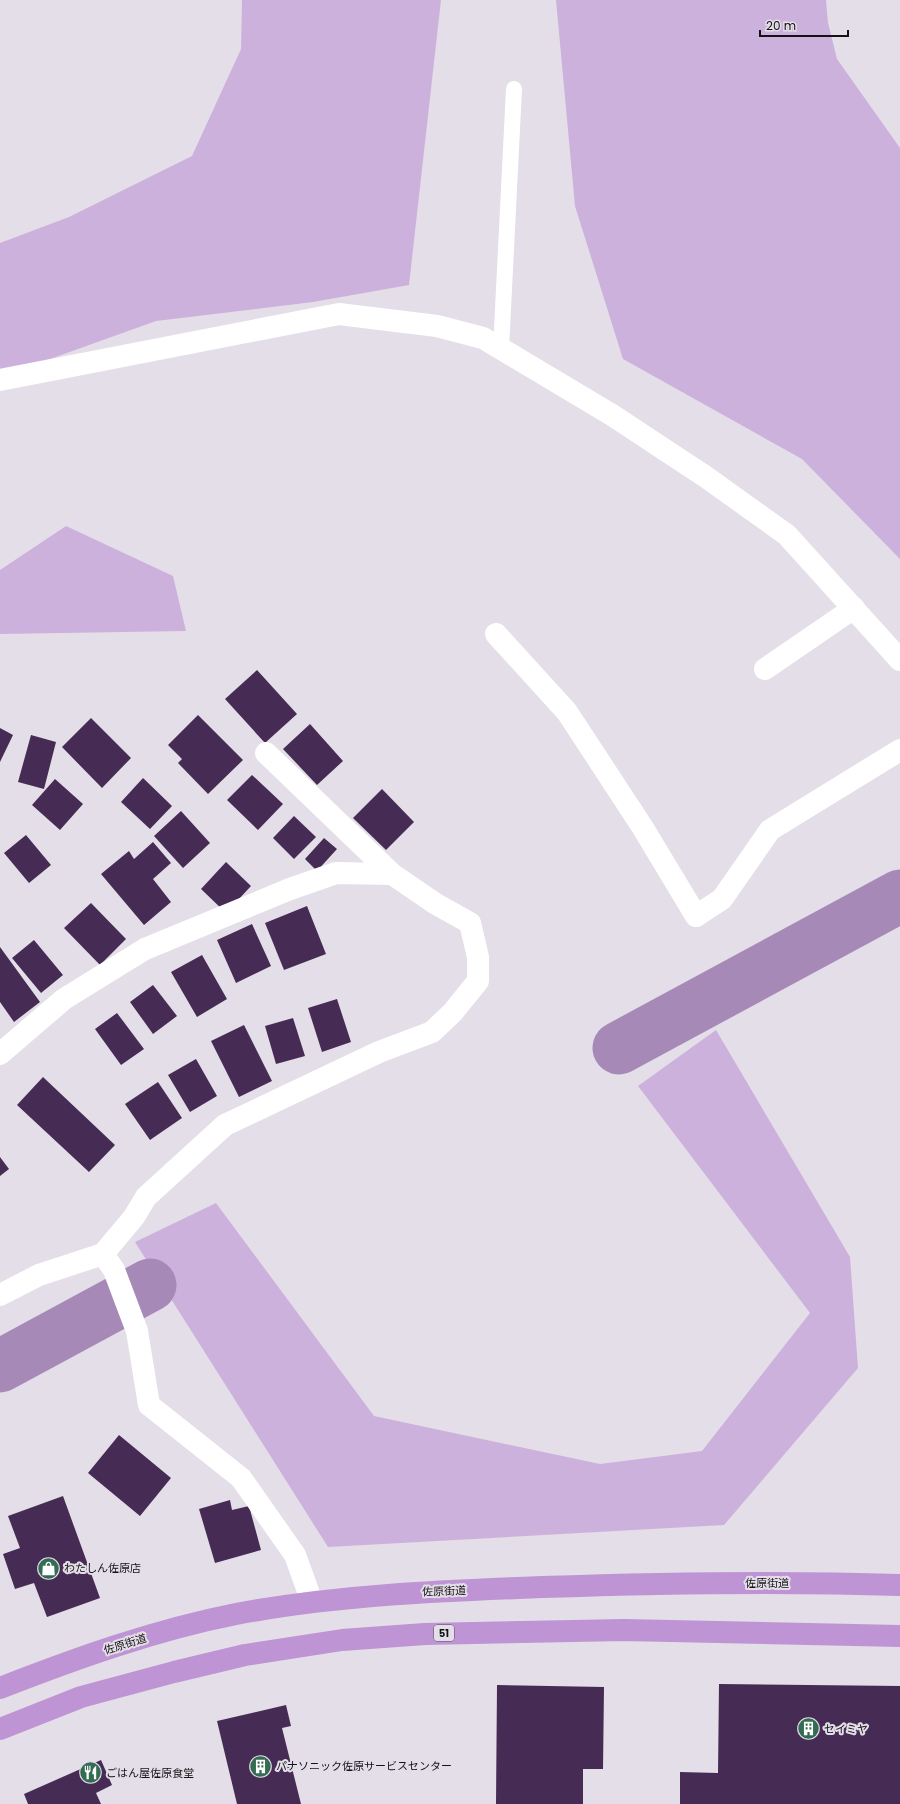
<svg xmlns="http://www.w3.org/2000/svg" width="900" height="1804" font-family="Poppins,'Noto Sans JP',sans-serif">
	<style>
		.green { fill: #cdb1dd }
		.lines { fill: none; stroke-linecap: round; stroke-linejoin: round }
		.river { stroke: #a789b8; stroke-width: 53 }
		.building { fill: #462c54 }
		.service { stroke: #fff; stroke-width: 16 }
		.minor { stroke: #fff; stroke-width: 22 }
		.trunk { stroke: #be94d4; stroke-width: 22 }
		.labels { text-anchor: middle; stroke-width: 4; stroke-linejoin: round; paint-order: stroke }
		.shield { fill: #e4dee8; stroke: #524f54; stroke-width: 1 }
		.shield-label { font-size: 10px; font-weight: bold; fill: #141215 }
		.poi-label { font-size: 11px; fill: #141215; stroke: #e4dee8; text-anchor: start }
		.street-label { font-size: 11px; fill: #141215; stroke: #e4dee8 }
	</style>
	<rect width="100%" height="100%" fill="#e4dee8"/>
	<!-- green -->
	<path class="green" d="M242 0H441L409 285 313 302 156 321 0 377V243L69 217 192 156 241 49Z
		M556 0H826L828 23 837 59 900 148V559L802 459 623 359 575 206Z
		M66 526 173 576 186 631 0 634V570Z
		M716 1030 850 1257 858 1368 724 1525 328 1547 135 1242 216 1203 374 1416 600 1464 702 1451 810 1313 638 1086Z"/>
	<g class="lines">
		<!-- river -->
		<path class="river" d="M619 1048 900 896
			M0 1366 150 1285"/>
	</g>
	<!-- building -->
	<path class="building" d="M257 670 297 714 265 743 225 699Z
		M198 715 243 760 208 794 178 763 182 759 168 745Z
		M91 718 131 758 102 788 62 747Z
		M310 724 343 761 317 785 283 749Z
		M0 728 13 735 0 762Z
		M31 735 56 742 44 789 18 782Z
		M252 775 283 804 258 830 227 800Z
		M143 778 172 806 150 829 121 802Z
		M55 779 83 804 60 830 32 805Z
		M382 789 414 822 386 850 353 818Z
		M181 811 210 843 183 868 154 836Z
		M294 816 316 837 294 859 273 838Z
		M26 835 51 865 29 883 4 853Z
		M324 838 337 849 317 871 305 859Z
		M153 842 171 863 153 879 171 902 144 925 101 874 129 851 134 859Z
		M226 862 251 886 226 913 201 889Z
		M91 903 126 939 100 965 64 928Z
		M307 906 326 954 284 970 265 923Z
		M252 924 271 966 236 983 217 940Z
		M34 940 63 975 41 993 12 958Z
		M0 947 40 1002 14 1022 0 1002Z
		M202 955 227 999 197 1017 171 972Z
		M153 985 177 1016 153 1034 130 1002Z
		M337 999 351 1042 322 1052 308 1008Z
		M117 1013 144 1049 121 1065 95 1029Z
		M293 1018 305 1056 276 1064 265 1026Z
		M244 1025 272 1081 239 1097 211 1041Z
		M196 1059 217 1096 190 1112 168 1075Z
		M43 1077 115 1145 89 1172 17 1105Z
		M158 1082 182 1118 150 1140 125 1104Z
		M0 1157 9 1169 0 1176Z
		M119 1435 171 1478 140 1516 88 1473Z
		M63 1496 100 1598 47 1617 34 1583 15 1589 3 1554 20 1548 8 1516Z
		M230 1500 232 1510 249 1506 261 1550 215 1563 199 1509Z
		M719 1684 900 1686V1804H680V1772L718 1773Z
		M497 1685 604 1687 603 1769H583V1804H496Z
		M286 1705 291 1726 282 1728 301 1804H237L217 1721Z
		M101 1760 112 1785 96 1793 101 1804H28L24 1794Z"/>
	<g class="lines">
		<!-- service -->
		<path class="service" d="M501 349 514 89"/>
		<!-- minor -->
		<path class="minor" d="M0 380 339 314 437 326 483 338 612 415 706 477 787 535 900 660
			M496 634 567 712 643 828 696 916 722 899 770 830 900 750
			M765 669 854 608
			M266 753 392 874
			M0 1054 64 999 145 949 290 889 336 873 392 874 436 904 470 923 478 957V981L453 1012 432 1032 379 1052 225 1125 146 1197 134 1217 103 1254 39 1275 0 1295
			M103 1254 114 1270 137 1331 149 1405 241 1478 295 1555 312 1602"/>
		<!-- trunk -->
		<path class="trunk" d="M0 1688C77 1658 155 1630 236 1614 337 1595 439 1591 542 1587 661 1583 781 1581 900 1585
			M0 1729 81 1697 174 1672 245 1655 342 1640 425 1634 624 1630 900 1636"/>
	</g>
	<!-- icons -->
	<defs>
		<symbol id="shop-disc" viewBox="-11 -11 22 22"><circle r="9.5" fill="#346c53" stroke="#e4dee8"/><path d="M-5-2.5h2.3a2.7 3.5 0 0 1 5.4 0H5L5.5 6h-11ZM-1.5-2.5h3a1.5 2.3 0 0 0-3 0Z" fill="#fff"/></symbol>
		<symbol id="building-disc" viewBox="-11 -11 22 22"><circle r="9.5" fill="#346c53" stroke="#e4dee8"/><path d="M-4-6H4V6H1V3H-1V6H-4ZM-2.5-4.3h1.7v1.8h-1.7ZM.8-4.3h1.7v1.8H.8ZM-2.5-1h1.7V.8h-1.7ZM.8-1h1.7V.8H.8Z" fill="#fff"/></symbol>
		<symbol id="restaurant-disc" viewBox="-11 -11 22 22"><circle r="9.5" fill="#346c53" stroke="#e4dee8"/><path d="M-5-6h1v4h1v-4h1v4h1v-4h1v5L-1.5 .5V6h-2V.5L-5-1ZM5-6V6H3V1.5H1.5Q1.5-4 5-6Z" fill="#fff"/></symbol>
	</defs>
	<g fill-rule="evenodd">
		<use href="#shop-disc" x="36" y="1556" width="25" height="25"/>
		<use href="#building-disc" x="796" y="1716" width="25" height="25"/>
		<use href="#building-disc" x="248" y="1754" width="25" height="25"/>
		<use href="#restaurant-disc" x="78" y="1760" width="25" height="25"/>
	</g>
	<g class="labels">
		<!-- shield labels -->
		<rect class="shield" x="434" y="1625" width="20" height="16" rx="3"/>
		<g class="shield-label">
			<text x="444" y="1637">51</text>
		</g>
		<!-- poi labels -->
		<g class="poi-label">
			<text x="64" y="1572">わたしん佐原店</text>
			<text x="824" y="1733">セイミヤ</text>
			<text x="276" y="1770">パナソニック佐原サービスセンター</text>
			<text x="106" y="1777">ごはん屋佐原食堂</text>
		</g>
		<!-- street labels -->
		<g class="street-label">
			<text x="767" y="1587">佐原街道</text>
			<text transform="translate(444 1591) rotate(-2)" y="4">佐原街道</text>
			<text transform="translate(125 1644) rotate(-17)" y="4">佐原街道</text>
		</g>
	</g>
	<!-- scale -->
	<path d="M760 30v6h88v-6" fill="none" stroke="#141215" stroke-width="2"/>
	<text x="766" y="30" font-size="12" fill="#141215" stroke="#e4dee8" stroke-width="3" paint-order="stroke">20 m</text>
</svg>
